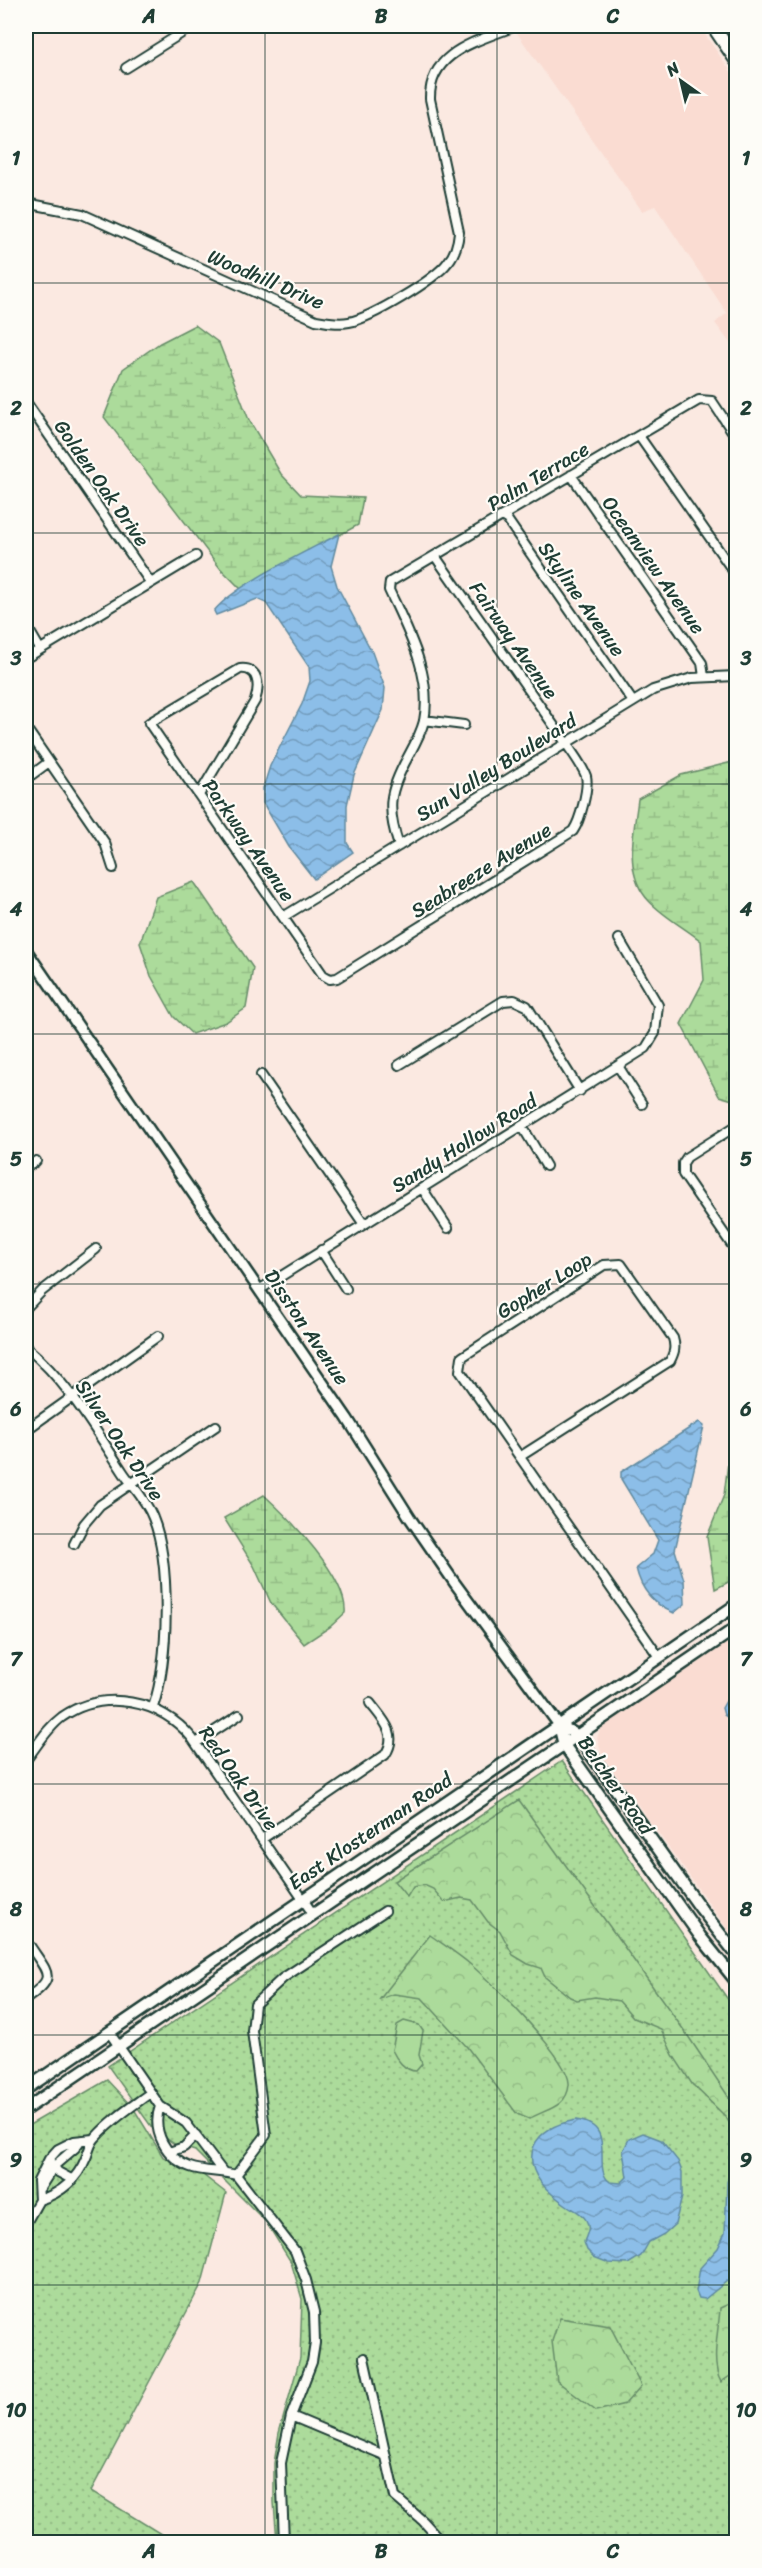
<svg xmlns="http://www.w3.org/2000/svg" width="762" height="2568" font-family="Sriracha,sans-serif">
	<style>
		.built { fill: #fadcd2 }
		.grass { fill: url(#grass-dots); stroke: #668c68; stroke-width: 1.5 }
		.forest { fill: url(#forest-crowns); stroke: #668c68; stroke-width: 1.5 }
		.wetland { fill: url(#wetland-marsh); stroke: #668c68; stroke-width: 1.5 }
		.pitch { fill: #acdb9b; stroke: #668c68; stroke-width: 1.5 }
		.water { fill: url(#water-waves); stroke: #608aa0; stroke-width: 1.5 }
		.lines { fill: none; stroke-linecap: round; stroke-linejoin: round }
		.minor-casing { stroke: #1f3d34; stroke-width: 12 }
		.tertiary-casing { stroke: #1f3d34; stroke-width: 14 }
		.secondary-casing { stroke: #1f3d34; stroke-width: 15 }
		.trunk-casing { stroke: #1f3d34; stroke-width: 16 }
		.minor { stroke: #fdfcf7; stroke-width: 8 }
		.tertiary { stroke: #fdfcf7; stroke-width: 9 }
		.secondary { stroke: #fdfcf7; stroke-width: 10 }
		.trunk { stroke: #fdfcf7; stroke-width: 12 }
		.grid { fill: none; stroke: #1f3d34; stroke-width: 1.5; stroke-opacity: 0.55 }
		.labels { text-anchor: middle; stroke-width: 4.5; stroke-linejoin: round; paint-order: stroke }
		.street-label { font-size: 20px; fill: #1f3d34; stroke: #fdfcf7 }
		.neatline { fill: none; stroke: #1f3d34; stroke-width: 2 }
		.grid-label { font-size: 20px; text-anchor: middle; font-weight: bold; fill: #1f3d34 }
	</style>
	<defs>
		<pattern id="grass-dots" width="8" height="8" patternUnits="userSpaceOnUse" patternTransform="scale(1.5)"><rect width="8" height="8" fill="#acdb9b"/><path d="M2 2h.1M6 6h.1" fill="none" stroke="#94bd86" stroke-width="1.8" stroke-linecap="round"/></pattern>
		<pattern id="forest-crowns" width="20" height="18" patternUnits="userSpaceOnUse" patternTransform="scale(1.5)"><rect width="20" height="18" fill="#acdb9b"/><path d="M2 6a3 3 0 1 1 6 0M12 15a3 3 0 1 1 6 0" fill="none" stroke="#94bd86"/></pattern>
		<pattern id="wetland-marsh" width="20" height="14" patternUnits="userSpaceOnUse" patternTransform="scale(1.5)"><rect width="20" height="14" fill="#acdb9b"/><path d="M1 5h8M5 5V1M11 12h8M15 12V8" fill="none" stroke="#94bd86"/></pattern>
		<pattern id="water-waves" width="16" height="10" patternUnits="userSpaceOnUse" patternTransform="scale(1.5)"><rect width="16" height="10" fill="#8cbee8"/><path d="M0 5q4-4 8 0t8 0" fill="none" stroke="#729cbd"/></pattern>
	</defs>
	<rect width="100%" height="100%" fill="#fbe9e1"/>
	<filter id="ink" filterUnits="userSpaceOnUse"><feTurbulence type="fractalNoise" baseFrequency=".0167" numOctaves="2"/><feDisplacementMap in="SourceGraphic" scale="12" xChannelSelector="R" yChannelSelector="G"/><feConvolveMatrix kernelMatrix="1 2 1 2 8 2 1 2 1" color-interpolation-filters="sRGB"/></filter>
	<g filter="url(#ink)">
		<!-- built -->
		<path class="built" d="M512 26H699L736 79V351L715 323 727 313 655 206 642 211Z
			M736 1637V1941L602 1755 597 1738 600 1730 607 1724Z"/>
		<!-- grass -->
		<path class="grass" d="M562 1761 736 2011V2542H277L274 2502V2463L279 2433 300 2358 302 2299 291 2262 266 2222 195 2151 176 2145 153 2129 108 2066Z
			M107 2080 134 2109 163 2157 199 2172 226 2193 202 2283 91 2491 174 2542H26V2127Z"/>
		<!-- forest -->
		<path class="forest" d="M519 1800 688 2036 736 2108V2147L733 2129 726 2117 692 2084 673 2055 661 2029 634 2018 619 2001 595 1997 577 2000 570 1997 545 1977 541 1968 528 1964 513 1955 500 1931 488 1922 472 1900 461 1898 444 1902 433 1889 424 1885 413 1887 407 1897 394 1881Z
			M430 1935C444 1945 458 1954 471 1965 491 1982 572 2061 569 2085 567 2108 545 2109 529 2119L517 2114 467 2047 422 1998 394 1994 380 1999Z
			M731 2303H736V2372L721 2382C710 2363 719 2330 720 2308Z
			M560 2318 610 2326 641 2386 625 2404 596 2411 557 2381 552 2341Z"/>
		<!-- wetland -->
		<path class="wetland" d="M195 325 219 343 249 420 281 474 301 495 363 498 358 525 241 589 220 568 104 417 123 369 160 343Z
			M736 761V1101L719 1096 681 1024 704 980 701 941C685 928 664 917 649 901 623 874 634 833 638 799L681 775Z
			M194 882 253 968 246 1008 226 1022 192 1034 174 1017 151 976 140 943 156 897Z
			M736 1397V1578L715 1589 707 1537 724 1495Z
			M264 1495C289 1518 348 1578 345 1613L330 1627 304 1644 271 1603 254 1566 224 1518Z"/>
		<!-- pitch -->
		<path class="pitch" d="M404 2021 419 2025 423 2031 419 2055 422 2064 416 2071C405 2071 396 2059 392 2050L397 2025Z"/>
		<!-- water -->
		<path class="water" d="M339 534 331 566 337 586 372 652 385 688 383 710 354 775 347 805V843L353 852 314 879 289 847 263 803V788L270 766 302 704 310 681 309 667 266 603 257 599 216 615 214 611C234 585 308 551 339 534Z
			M699 1422 704 1426 675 1550 684 1580 685 1604 674 1613C654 1605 641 1590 636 1568L653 1554 658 1540 621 1479V1472Z
			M736 1683V1723L724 1715 722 1708Z
			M576 2120C620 2126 590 2168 610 2182L621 2183 627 2177 623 2151 629 2139 643 2133 661 2140 678 2161 682 2172V2197L675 2224 664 2234 649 2242 641 2256 628 2264 609 2263 594 2257 587 2250 584 2242C587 2233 591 2229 586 2220 582 2213 574 2210 568 2206 548 2193 524 2172 534 2146 541 2130 559 2123 576 2120Z
			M736 2165V2283L727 2281 705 2299 699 2298 696 2291 700 2268 718 2248 725 2233 727 2182 731 2170Z"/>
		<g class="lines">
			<defs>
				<path id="minor" d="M126 68 193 26
					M26 203 82 214 316 320C327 322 337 324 349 322 371 318 435 280 448 262 455 254 458 243 459 232L430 99C429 51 479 41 515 26
					M26 402 150 582
					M639 436 736 575
					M571 475 702 663 704 677
					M504 515 633 702
					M26 625 40 649
					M26 658 196 556
					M424 720 464 725
					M26 728 105 843 113 868
					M26 779 49 762
					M199 795 255 701C260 686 259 667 240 669L149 723 323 975 330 979 337 978 573 831C580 821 589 788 586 776 582 765 573 754 566 743L435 556
					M399 846C386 807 389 791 409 755 415 744 421 733 424 721 433 676 407 629 389 590L390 582 699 400 712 401 736 437
					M283 917 653 690 692 678 736 676
					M399 1065 503 1001 514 1000 527 1006 580 1091
					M618 1066 642 1104
					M261 1075 363 1223
					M522 1126 546 1166
					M736 1126 687 1157 683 1163V1174L736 1251
					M26 1168 36 1161
					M422 1188 448 1228
					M321 1250 346 1289
					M259 1290 646 1048 655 1033 658 1005 619 939
					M26 1308 42 1291 96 1249
					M26 1347C67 1381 94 1428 123 1472 133 1487 147 1501 153 1518 171 1562 169 1663 153 1707
					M26 1430 158 1336
					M521 1456 670 1361C674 1353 676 1348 673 1338L621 1264 604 1265 462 1357 460 1371 659 1657
					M74 1544 84 1524 100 1505 216 1426
					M196 1743 239 1715
					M26 1760C37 1746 47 1728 62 1717 104 1688 161 1700 192 1738L313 1914
					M262 1839 385 1755C399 1734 383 1720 370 1703
					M26 1999C57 1977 49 1975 30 1946
					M109 2032 160 2106 186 2123 223 2172
					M160 2106C151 2131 166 2158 190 2167 204 2172 222 2171 236 2175L295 2251 306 2280 314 2312 315 2343 312 2362 291 2416 281 2463 284 2542
					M169 2152 184 2147 196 2135
					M51 2163 58 2172 73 2180
					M236 2175 266 2135 252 2031 255 2004 283 1978 385 1911
					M40 2188 54 2166 75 2148 80 2141
					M39 2200C62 2193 77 2180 86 2158 89 2151 90 2143 96 2137 111 2120 131 2107 150 2093
					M26 2223 39 2200 38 2181 49 2159 58 2149 74 2141 93 2139
					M364 2358 395 2497 423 2521 442 2542
					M291 2416 384 2455"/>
				<path id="tertiary" d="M26 950 347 1418 410 1518 454 1582 559 1725"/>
				<path id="secondary" d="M559 1725 564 1745 700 1936 736 1981
					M559 1725 577 1735 701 1909 736 1954
					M26 2089 736 1605
					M26 2109 736 1628"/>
				<path id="trunk" d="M713 26 736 60"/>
			</defs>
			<!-- minor casing -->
			<use href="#minor" class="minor-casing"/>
			<!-- tertiary casing -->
			<use href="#tertiary" class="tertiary-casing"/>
			<!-- secondary casing -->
			<use href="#secondary" class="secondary-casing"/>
			<!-- trunk casing -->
			<use href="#trunk" class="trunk-casing"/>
			<!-- minor -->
			<use href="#minor" class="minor"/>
			<!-- tertiary -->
			<use href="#tertiary" class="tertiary"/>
			<!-- secondary -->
			<use href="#secondary" class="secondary"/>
			<!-- trunk -->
			<use href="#trunk" class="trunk"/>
		</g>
	</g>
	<!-- grid -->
	<path class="grid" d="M265 26V2542M497 26V2542M26 283H736M26 533H736M26 784H736M26 1034H736M26 1284H736M26 1534H736M26 1784H736M26 2035H736M26 2285H736"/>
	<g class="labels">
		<!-- street labels -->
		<g class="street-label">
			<text transform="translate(266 279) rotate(23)" y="7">Woodhill Drive</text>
			<text transform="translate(538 476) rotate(-31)" y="7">Palm Terrace</text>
			<text transform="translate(102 483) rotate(55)" y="7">Golden Oak Drive</text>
			<text transform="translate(654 565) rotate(55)" y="7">Oceanview Avenue</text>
			<text transform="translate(582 599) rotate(55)" y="7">Skyline Avenue</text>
			<text transform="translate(514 640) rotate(55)" y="7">Fairway Avenue</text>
			<text transform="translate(496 767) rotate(-32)" y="7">Sun Valley Boulevard</text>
			<text transform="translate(249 840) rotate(55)" y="7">Parkway Avenue</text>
			<text transform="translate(481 870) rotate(-32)" y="7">Seabreeze Avenue</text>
			<text transform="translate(464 1143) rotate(-32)" y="7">Sandy Hollow Road</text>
			<text transform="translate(544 1285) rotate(-32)" y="7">Gopher Loop</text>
			<text transform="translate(307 1327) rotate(56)" y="7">Disston Avenue</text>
			<text transform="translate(120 1440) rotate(56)" y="7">Silver Oak Drive</text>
			<text transform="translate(239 1778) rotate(55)" y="7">Red Oak Drive</text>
			<text transform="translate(616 1785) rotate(55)" y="7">Belcher Road</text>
			<text transform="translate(370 1831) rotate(-34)" y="7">East Klosterman Road</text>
		</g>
	</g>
	<!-- margin -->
	<rect width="762" height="2568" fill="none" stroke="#fdfcf7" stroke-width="66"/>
	<!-- north arrow -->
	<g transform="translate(681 81) rotate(326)" stroke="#fdfcf7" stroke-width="4.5" paint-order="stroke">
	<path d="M0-4.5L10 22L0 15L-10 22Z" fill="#1f3d34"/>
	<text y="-9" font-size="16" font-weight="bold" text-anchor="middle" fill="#1f3d34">N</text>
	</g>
	<rect x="33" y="33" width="696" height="2502" class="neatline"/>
	<g class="grid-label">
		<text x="149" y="23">A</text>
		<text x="381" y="23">B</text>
		<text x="613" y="23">C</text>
		<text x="16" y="165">1</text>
		<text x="746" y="165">1</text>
		<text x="16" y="415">2</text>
		<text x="746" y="415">2</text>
		<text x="16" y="665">3</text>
		<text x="746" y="665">3</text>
		<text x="16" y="916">4</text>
		<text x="746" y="916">4</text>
		<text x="16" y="1166">5</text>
		<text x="746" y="1166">5</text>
		<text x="16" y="1416">6</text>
		<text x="746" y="1416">6</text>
		<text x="16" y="1666">7</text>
		<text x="746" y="1666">7</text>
		<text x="16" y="1916">8</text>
		<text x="746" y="1916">8</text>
		<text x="16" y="2167">9</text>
		<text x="746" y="2167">9</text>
		<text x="16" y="2417">10</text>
		<text x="746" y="2417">10</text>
		<text x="149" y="2558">A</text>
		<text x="381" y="2558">B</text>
		<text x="613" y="2558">C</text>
	</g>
</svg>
